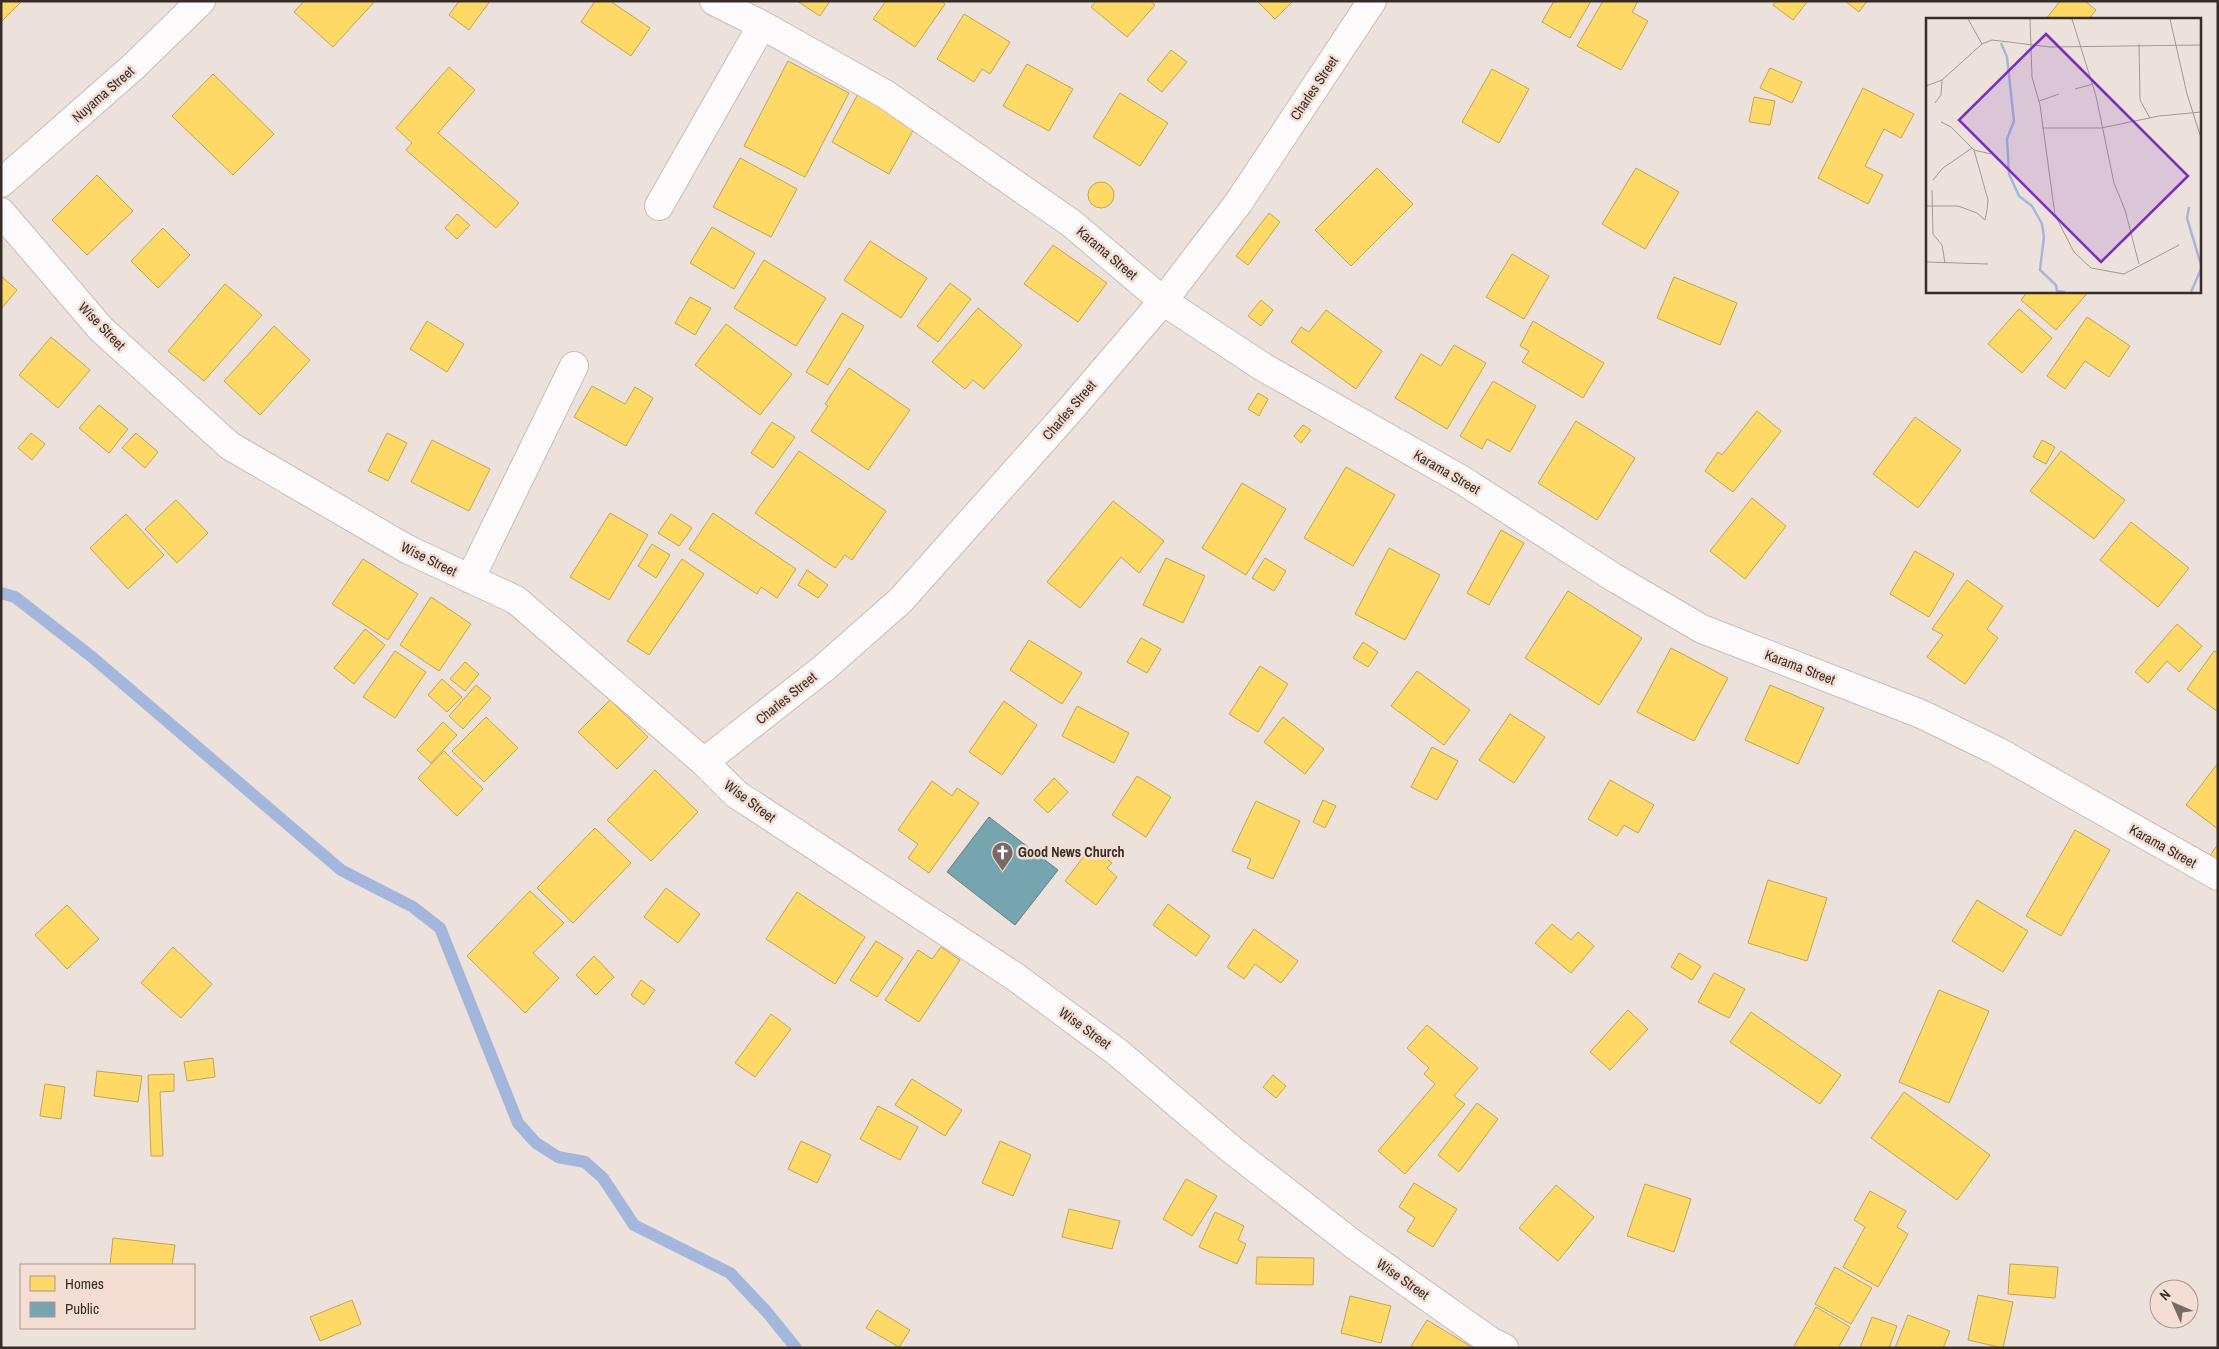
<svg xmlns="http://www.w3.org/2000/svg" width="2219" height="1349" font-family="'Archivo Narrow',sans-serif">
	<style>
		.homes { fill: #ffd966; stroke: #c3a554 }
		.public { fill: #76a5af; stroke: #638187 }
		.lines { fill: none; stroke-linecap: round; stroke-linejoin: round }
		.stream { stroke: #a5b6dc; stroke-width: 12 }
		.street-casing { stroke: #c7bdb9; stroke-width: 30 }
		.street { stroke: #fcfafa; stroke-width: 28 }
		.labels { text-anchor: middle; stroke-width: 5; stroke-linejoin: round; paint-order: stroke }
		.street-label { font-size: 14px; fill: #362d29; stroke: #f4ded3 }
		.poi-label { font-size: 14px; font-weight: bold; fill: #362d29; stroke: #f4ded3; text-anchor: start }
		.inset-river { fill: none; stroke: #a5b6dc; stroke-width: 2.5 }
		.inset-road { fill: none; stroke: #a39994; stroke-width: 1 }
		.view { fill: #7b2cbf; fill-opacity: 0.15; stroke: #7b2cbf; stroke-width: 2.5 }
		.inset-edge { fill: none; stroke: #362d29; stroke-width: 2.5 }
	</style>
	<rect width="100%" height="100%" fill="#ece1db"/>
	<!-- homes -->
	<path class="homes" d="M1 1H22L1 22Z
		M304 1H375L333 47 294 12Z
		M459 1H490L469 30 449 15Z
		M595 1H610L650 28 631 56 581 22Z
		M797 1H830L820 16Z
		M886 1H941L945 4 915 47 873 19Z
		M1096 1H1150L1155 5 1127 37 1091 7Z
		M1257 1H1293L1275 19Z
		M1554 1H1591L1570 38 1542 22Z
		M1603 1H1638L1632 12 1648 21 1621 70 1577 46Z
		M1776 1H1805L1807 2 1793 20 1773 5Z
		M1845 1H1867L1859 12Z
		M2060 1H2085L2096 10 2089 19H2046Z
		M964 14 1010 42 990 74 982 69 974 82 937 59Z
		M1171 50 1187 62 1162 92 1147 80Z
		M788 61 849 93 805 177 744 146Z
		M1027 64 1073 89 1049 131 1003 106Z
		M449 67 475 90 438 133 519 203 496 228 406 150 412 143 396 128Z
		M1770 68 1802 82 1792 103 1760 88Z
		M1492 69 1529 89 1499 143 1462 122Z
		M213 74 274 134 233 175 172 116Z
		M1863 88 1914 114 1901 138 1884 129 1865 166 1883 175 1868 204 1818 178Z
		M1120 93 1168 123 1140 166 1093 137Z
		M858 94 916 125 889 174 832 142Z
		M1754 97 1775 101 1770 125 1749 122Z
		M740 158 797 189 771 237 713 207Z
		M1377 168 1413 204 1351 266 1315 230Z
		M1636 168 1679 192 1645 249 1602 224Z
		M97 175 133 211 87 255 52 220Z
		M1088 195a13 13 0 1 1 26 0a13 13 0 1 1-26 0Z
		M1269 213 1280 222 1248 265 1236 256Z
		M457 214 470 225 457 239 445 228Z
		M712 227 755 253 734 289 690 263Z
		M163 228 190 255 158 288 131 261Z
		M870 241 927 278 901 318 844 280Z
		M1053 245 1107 283 1078 322 1024 284Z
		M1512 254 1549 276 1524 319 1486 297Z
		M764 260 826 298 796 346 734 308Z
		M1 276 17 290 1 309Z
		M1674 277 1737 303 1720 345 1657 318Z
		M950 283 971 299 938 342 917 326Z
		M225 284 262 315 204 381 168 351Z
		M2028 291H2089L2056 330 2021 300Z
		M690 297 711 308 695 335 675 323Z
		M1261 300 1273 310 1261 326 1248 316Z
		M978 308 1022 345 984 389 973 380 965 389 932 362Z
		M2019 309 2052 338 2022 373 1988 344Z
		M1326 310 1382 351 1356 389 1291 342 1301 327 1309 332Z
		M842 313 864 326 828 385 806 372Z
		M2087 317 2130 346 2109 377 2085 361 2065 389 2047 376Z
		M427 321 464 344 447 372 410 349Z
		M1533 321 1604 363 1583 398 1522 362 1529 351 1520 346Z
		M726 324 792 374 760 415 695 365Z
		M274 326 310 360 260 415 224 381Z
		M51 337 90 370 58 408 19 375Z
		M1454 345 1486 363 1447 429 1395 398 1421 354 1441 366Z
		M849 368 910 410 868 470 811 431 828 406 825 404Z
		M1493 381 1536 406 1510 452 1487 439 1482 449 1460 436Z
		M592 386 625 404 635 387 653 398 626 446 574 417Z
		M1258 393 1268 399 1259 416 1248 409Z
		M99 405 128 429 109 453 79 428Z
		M1757 411 1781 431 1733 492 1705 471 1718 452 1722 455Z
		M1915 417 1961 450 1918 508 1873 474Z
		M1576 421 1635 458 1597 520 1538 483Z
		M772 422 795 437 773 468 751 453Z
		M1303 425 1311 430 1301 443 1294 436Z
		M31 433 45 444 32 460 18 448Z
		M136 433 158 452 145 468 122 448Z
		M387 433 407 443 388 481 368 471Z
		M432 440 490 469 469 511 411 482Z
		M2042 440 2055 447 2046 464 2033 457Z
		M799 451 886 511 852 560 845 555 835 568 755 513Z
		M2061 451 2125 500 2094 539 2030 491Z
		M1346 467 1395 495 1353 566 1304 538Z
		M1242 483 1286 509 1246 575 1202 548Z
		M1752 498 1786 526 1745 579 1710 551Z
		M176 500 208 533 177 563 145 529Z
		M1113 501 1164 541 1139 573 1121 557 1080 608 1047 582Z
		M610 513 648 535 609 600 570 577Z
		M713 513 796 569 777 598 761 587 757 594 689 549Z
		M126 514 164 555 128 589 90 548Z
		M671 514 692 528 679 546 658 533Z
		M2131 522 2189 568 2158 607 2100 560Z
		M1501 530 1524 543 1489 605 1467 593Z
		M652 544 670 555 656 578 638 566Z
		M1389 548 1440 575 1405 640 1355 614Z
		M1915 551 1954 574 1929 617 1890 594Z
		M1166 558 1205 576 1183 623 1143 605Z
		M1265 558 1286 571 1274 591 1252 578Z
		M363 559 418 594 388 640 332 604Z
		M682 559 704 574 649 655 627 641Z
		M807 570 828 585 818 598 798 585Z
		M1967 580 2003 606 1987 629 1998 638 1965 684 1927 657 1943 635 1932 629Z
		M1568 591 1642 638 1599 705 1525 658Z
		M431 597 471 624 439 671 400 645Z
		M2177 624 2202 646 2179 672 2167 661 2148 683 2135 672Z
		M365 629 385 645 354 684 334 668Z
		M1141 638 1161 649 1147 673 1127 662Z
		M1029 640 1082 673 1062 704 1010 670Z
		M1363 642 1378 652 1368 667 1353 658Z
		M1671 648 1728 678 1694 741 1637 712Z
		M395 651 426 672 395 718 363 697Z
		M2214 651 2218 653V712L2187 689Z
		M465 662 479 674 465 691 450 679Z
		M1260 666 1288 684 1258 732 1229 714Z
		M1417 671 1470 710 1444 745 1391 706Z
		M442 679 462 697 447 712 428 695Z
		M476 685 491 698 463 729 449 716Z
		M1770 685 1824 708 1798 764 1745 740Z
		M610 700 648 737 617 769 578 732Z
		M1004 701 1037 725 1002 775 969 752Z
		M1077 706 1129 733 1114 763 1062 736Z
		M1510 714 1545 737 1514 783 1479 760Z
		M486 717 518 748 484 782 452 751Z
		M1283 717 1324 749 1305 774 1264 742Z
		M443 722 457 735 431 763 417 750Z
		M1432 747 1458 761 1437 800 1411 787Z
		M444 751 483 789 457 816 418 778Z
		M2218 763V829L2186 805Z
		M655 770 698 812 651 861 607 820Z
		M1137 776 1171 797 1146 837 1112 815Z
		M1054 778 1068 792 1048 813 1034 800Z
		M1610 780 1654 805 1638 833 1624 825 1617 836 1588 819Z
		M932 781 952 796 957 788 979 803 929 873 908 858 918 844 898 830Z
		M1323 800 1336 806 1325 828 1313 822Z
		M1256 801 1300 821 1273 879 1247 868 1251 859 1232 851Z
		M595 828 631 863 573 923 537 888Z
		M2075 830 2110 850 2061 936 2026 916Z
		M2218 844V867L2207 860Z
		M1091 847 1112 863 1107 868 1117 877 1096 905 1065 881Z
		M1768 880 1827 898 1807 961 1748 943Z
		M666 888 700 914 678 943 644 917Z
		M530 891 564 923 533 953 559 978 525 1013 467 956Z
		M797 892 865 937 835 984 766 939Z
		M1977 900 2028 931 2003 972 1952 941Z
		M1168 904 1210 936 1196 956 1153 925Z
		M67 905 99 939 67 969 35 935Z
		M1552 924 1571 940 1578 932 1594 946 1571 973 1535 943Z
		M1254 929 1298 961 1281 983 1255 964 1244 979 1227 967Z
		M876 941 903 958 877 997 850 980Z
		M173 947 212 984 181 1018 141 983Z
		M941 947 960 960 919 1022 885 1000 918 950 932 959Z
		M1679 953 1701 966 1692 980 1671 967Z
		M594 956 614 977 596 995 576 975Z
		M1714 973 1745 989 1729 1018 1698 1002Z
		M641 980 655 990 644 1005 631 995Z
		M1939 990 1989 1011 1949 1103 1899 1082Z
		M1628 1010 1648 1029 1610 1070 1590 1052Z
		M1751 1012 1841 1075 1820 1104 1730 1042Z
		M771 1014 791 1029 755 1077 735 1063Z
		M1427 1025 1478 1068 1454 1096 1465 1104 1405 1174 1378 1151 1435 1084 1424 1074 1429 1068 1407 1048Z
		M213 1058 215 1077 187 1081 184 1062Z
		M97 1071 142 1076 138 1102 94 1096Z
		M174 1074V1091L160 1092 163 1156H151L148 1075Z
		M1273 1075 1286 1086 1276 1098 1263 1087Z
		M912 1079 962 1110 945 1136 895 1105Z
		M45 1084 65 1087 61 1119 40 1116Z
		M1904 1092 1990 1155 1957 1200 1871 1138Z
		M1477 1103 1498 1119 1459 1172 1438 1155Z
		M878 1106 918 1127 900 1160 860 1139Z
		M801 1141 831 1155 817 1183 788 1169Z
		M1000 1141 1031 1155 1013 1196 982 1183Z
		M1186 1179 1217 1196 1192 1236 1163 1219Z
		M1414 1183 1457 1209 1433 1247 1407 1231 1415 1218 1399 1207Z
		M1645 1184 1691 1199 1674 1252 1627 1236Z
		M1556 1185 1594 1217 1558 1261 1519 1228Z
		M1870 1191 1906 1211 1897 1227 1908 1234 1878 1287 1843 1267 1865 1227 1854 1220Z
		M1069 1209 1120 1221 1112 1249 1062 1237Z
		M1215 1212 1244 1226 1238 1240 1246 1244 1237 1264 1199 1247Z
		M113 1238 175 1245 172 1265H110Z
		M1257 1257 1314 1258 1313 1285 1256 1284Z
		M2010 1264 2058 1267 2055 1298 2008 1294Z
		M1835 1267 1872 1288 1851 1324 1815 1304Z
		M1978 1295 2013 1302 2003 1348 1968 1340Z
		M1350 1296 1391 1306 1381 1343 1341 1333Z
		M352 1300 361 1324 320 1341 310 1317Z
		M1816 1307 1850 1327 1838 1348H1793Z
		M877 1310 910 1330 899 1347 866 1328Z
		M1908 1315 1950 1331 1943 1348H1895Z
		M1872 1317 1897 1326 1889 1348H1860Z
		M1427 1320 1470 1346 1469 1348H1410Z"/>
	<!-- public -->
	<path class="public" d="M989 817 1058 870 1015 925 947 872Z"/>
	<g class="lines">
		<!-- stream -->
		<path class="stream" d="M1 593 15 597 92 657 341 870 413 907 440 928 518 1123 536 1143 558 1157 585 1162 603 1178 634 1225 730 1273 766 1311 796 1348"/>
		<defs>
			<path id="street" d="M714 1 762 25 885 94 1071 223 1163 301 1263 367 1462 480 1613 577 1702 629 1921 714 1997 751 2218 876
				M1 183 133 67 201 1
				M659 206 762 25
				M1 212 101 329 230 446 407 549 516 600 704 762 736 794 1014 976 1117 1052 1231 1149 1353 1244 1490 1341 1504 1348
				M470 579 574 366
				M704 762 824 668 901 600 1070 410 1163 301 1239 202 1372 1"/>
		</defs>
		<!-- street casing -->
		<use href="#street" class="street-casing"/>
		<!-- street -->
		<use href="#street" class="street"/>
	</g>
	<!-- icons -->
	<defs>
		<symbol id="church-pin" viewBox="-11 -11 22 30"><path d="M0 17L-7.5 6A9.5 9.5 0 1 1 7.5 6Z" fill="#766c67" stroke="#f4ded3"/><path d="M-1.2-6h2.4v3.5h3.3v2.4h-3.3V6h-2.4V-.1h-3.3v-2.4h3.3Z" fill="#fff"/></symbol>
	</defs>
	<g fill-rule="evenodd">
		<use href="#church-pin" x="990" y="840" width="25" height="34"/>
	</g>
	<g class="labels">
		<!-- street labels -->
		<g class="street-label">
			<text transform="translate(1314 88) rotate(-56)" y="5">Charles Street</text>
			<text transform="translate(103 94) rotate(-41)" y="5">Nuyama Street</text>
			<text transform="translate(1107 253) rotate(40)" y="5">Karama Street</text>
			<text transform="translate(102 326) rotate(46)" y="5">Wise Street</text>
			<text transform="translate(1069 410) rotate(-49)" y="5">Charles Street</text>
			<text transform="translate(1447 472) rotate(30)" y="5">Karama Street</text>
			<text transform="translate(429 559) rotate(26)" y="5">Wise Street</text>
			<text transform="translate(1800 667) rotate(21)" y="5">Karama Street</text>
			<text transform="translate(786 698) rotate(-39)" y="5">Charles Street</text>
			<text transform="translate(750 801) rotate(37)" y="5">Wise Street</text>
			<text transform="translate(2163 846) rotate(29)" y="5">Karama Street</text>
			<text transform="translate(1085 1028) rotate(36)" y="5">Wise Street</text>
			<text transform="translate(1403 1279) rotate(35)" y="5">Wise Street</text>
		</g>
		<!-- poi labels -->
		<g class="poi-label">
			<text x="1018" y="857">Good News Church</text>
		</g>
	</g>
	<!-- overview -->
	<g transform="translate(1926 18)">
		<rect width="275" height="275" fill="#ece1db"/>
		<path class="inset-river" d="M75 25 81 39 88 103 81 121 83 156 93 178 106 188 116 206 118 219 114 252 130 267 131 273 139 274M263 189 261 200 275 247M265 274 275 251"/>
		<path class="inset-road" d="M42 1 56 26M104 1 106 59 114 87 129 197 148 234 165 250 198 256 253 227M146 1 170 78 188 165 199 192 213 246M244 1 261 76 275 120M213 26 214 82 224 100M0 68 16 62 56 26 66 22 124 29 275 27M149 71 167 66M113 83 133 76M9 85 15 77 16 62M116 110H175L233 98 275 94M48 132 65 136M7 162 17 150 46 130M6 172 7 216 16 227 19 245M0 188H32L51 195 59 202 61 192 62 182 48 132 25 109 15 104M0 244 62 246"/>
		<path class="view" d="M120 16 262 158 175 244 33 102Z"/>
		<rect width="275" height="275" class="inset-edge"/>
	</g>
	<!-- border -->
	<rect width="2219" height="1349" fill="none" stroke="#362d29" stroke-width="5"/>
	<!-- legend -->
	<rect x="20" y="1264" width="175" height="65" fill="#f4ded3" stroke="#a8978f"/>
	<rect x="30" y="1276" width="25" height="15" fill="#ffd966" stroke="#a8978f"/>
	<text x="65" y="1289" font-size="15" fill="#362d29">Homes</text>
	<rect x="30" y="1302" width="25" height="15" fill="#76a5af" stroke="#a8978f"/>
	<text x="65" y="1314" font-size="15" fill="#362d29">Public</text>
	<!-- north arrow -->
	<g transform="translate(2174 1304) rotate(315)"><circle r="24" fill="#f4ded3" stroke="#a8978f"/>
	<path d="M0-4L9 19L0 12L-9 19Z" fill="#766c67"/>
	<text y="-8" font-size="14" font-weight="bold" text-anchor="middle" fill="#362d29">N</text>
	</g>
</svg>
